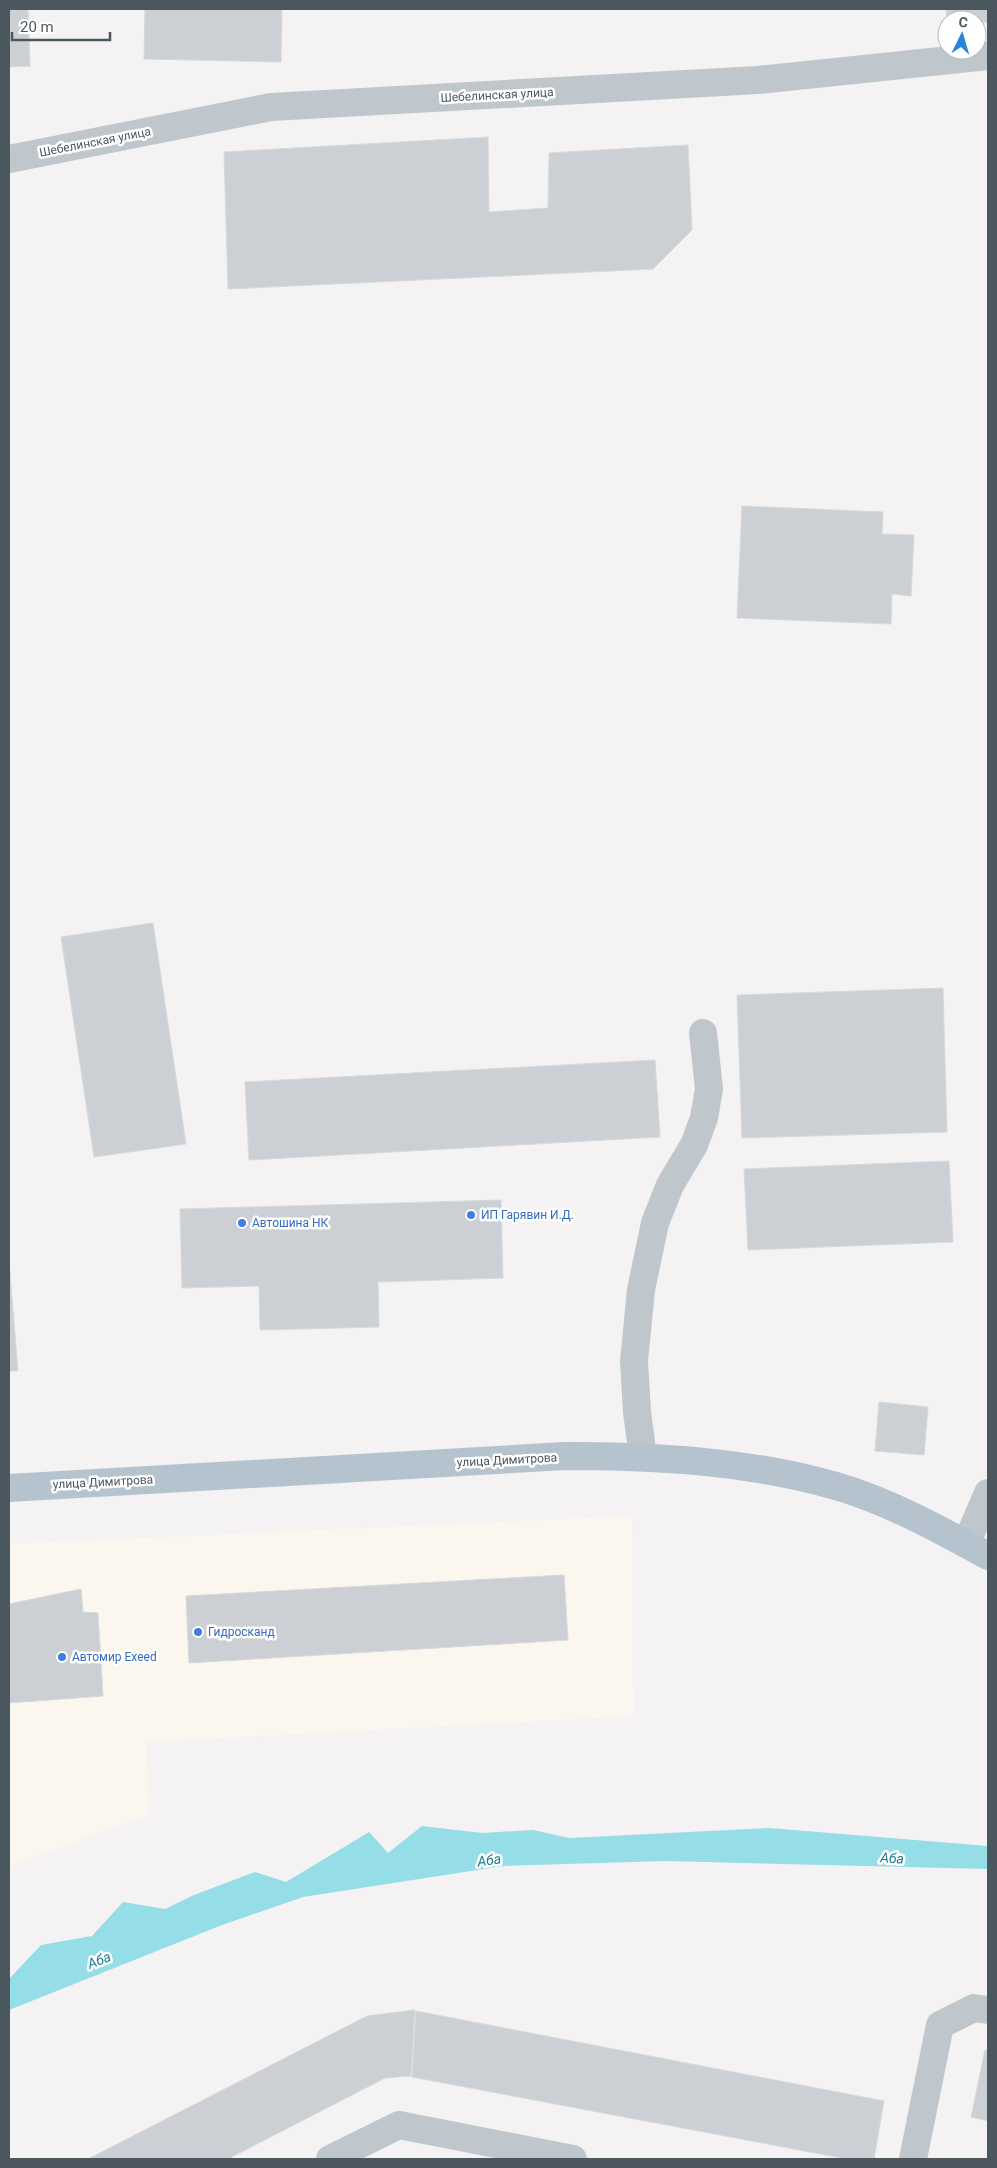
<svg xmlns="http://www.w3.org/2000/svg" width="997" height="2168" font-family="Roboto,sans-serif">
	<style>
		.commercial { fill: #fcf7ee }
		.water { fill: #95dde7 }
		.building { fill: #ccd0d4; stroke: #d6d9dd }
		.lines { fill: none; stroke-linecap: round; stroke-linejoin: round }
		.minor { stroke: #bfc7cd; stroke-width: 28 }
		.major { stroke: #b4c3ce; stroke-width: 28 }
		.shop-dot { fill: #3f7fe0; stroke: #fff; stroke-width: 2 }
		.labels { text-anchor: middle; stroke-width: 5; stroke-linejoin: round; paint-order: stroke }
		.street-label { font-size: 12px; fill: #4b575e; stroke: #fff }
		.shop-label { font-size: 12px; fill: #366cbe; stroke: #fff; text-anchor: start }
		.water-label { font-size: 14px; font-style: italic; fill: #16808f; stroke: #fff }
	</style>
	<rect width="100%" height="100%" fill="#f4f2f2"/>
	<!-- commercial -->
	<path class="commercial" d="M632 1516 633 1716 146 1742 149 1814 9 1867V1544Z"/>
	<!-- water -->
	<path class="water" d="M422 1826 482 1833 533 1830 569 1838 769 1828 988 1846V1869L666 1861 503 1866 303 1897 222 1925 9 2010V1979L41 1945 92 1936 123 1902 165 1909 194 1895 255 1872 286 1882 369 1832 388 1853Z"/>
	<!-- building -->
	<path class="building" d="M145 9H282L281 62 144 59Z
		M946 9H988V22L977 24V20H947Z
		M9 10H28L30 66 9 67Z
		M488 137 489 212 548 208 549 153 688 145 692 230 653 269 228 289 224 152Z
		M742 506 883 512 882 534 914 535 911 596 892 594 891 624 737 618Z
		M153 923 186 1144 94 1157 61 937Z
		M943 988 947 1132 742 1138 737 995Z
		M655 1060 660 1137 249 1160 245 1082Z
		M949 1161 953 1242 748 1250 744 1169Z
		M501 1200 503 1278 378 1282 379 1327 260 1330 259 1286 182 1288 180 1209Z
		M9 1260 18 1371H9Z
		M879 1402 928 1407 924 1455 875 1451Z
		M564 1575 568 1640 189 1663 186 1596Z
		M81 1589 83 1612 98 1613 103 1696 9 1703V1604Z
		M415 2010 411 2076 385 2078 228 2159H88L367 2016Z
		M416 2011 884 2101 874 2159H847L412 2077Z
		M985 2050 988 2051V2121L971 2117Z"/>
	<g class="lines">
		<!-- minor -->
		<path class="minor" d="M9 159 271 107 758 80 988 56
			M643 1457 637 1412 634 1361 641 1290 655 1223 670 1185 694 1145 704 1118 709 1089 703 1033
			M966 1544 988 1493
			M330 2159 399 2125 573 2159
			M913 2159 940 2025 974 2008 988 2010"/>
		<!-- major -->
		<path class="major" d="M9 1488 565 1456C656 1456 748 1461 836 1486 888 1501 941 1530 988 1556"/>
	</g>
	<!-- markers -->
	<g class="shop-dot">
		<circle cx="471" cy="1215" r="5"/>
		<circle cx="242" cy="1223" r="5"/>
		<circle cx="198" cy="1632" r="5"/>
		<circle cx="62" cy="1657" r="5"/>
	</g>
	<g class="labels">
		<!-- street labels -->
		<g class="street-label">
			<text transform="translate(497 95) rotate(-3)" y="4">Шебелинская улица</text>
			<text transform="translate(95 142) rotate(-11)" y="4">Шебелинская улица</text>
			<text transform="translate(507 1460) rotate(-3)" y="4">улица Димитрова</text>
			<text transform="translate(103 1482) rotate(-3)" y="4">улица Димитрова</text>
		</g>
		<!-- shop labels -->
		<g class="shop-label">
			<text x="481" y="1219">ИП Гарявин И.Д.</text>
			<text x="252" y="1227">Автошина НК</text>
			<text x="208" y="1636">Гидросканд</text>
			<text x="72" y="1661">Автомир Exeed</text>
		</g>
		<!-- water labels -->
		<g class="water-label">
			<text transform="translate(892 1858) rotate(3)" y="5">Аба</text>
			<text transform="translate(489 1860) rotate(-8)" y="5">Аба</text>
			<text transform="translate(99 1960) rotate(-21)" y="5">Аба</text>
		</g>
	</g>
	<!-- border -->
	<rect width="997" height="2168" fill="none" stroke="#4b575e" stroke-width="20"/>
	<!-- north arrow -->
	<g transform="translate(962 35) rotate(5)"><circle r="24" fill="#ffffff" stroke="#b7bcbf"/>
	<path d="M0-4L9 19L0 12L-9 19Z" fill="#2884d8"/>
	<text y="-8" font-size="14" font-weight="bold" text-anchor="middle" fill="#4b575e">С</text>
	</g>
	<!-- scale -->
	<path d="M12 32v8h98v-8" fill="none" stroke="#4b575e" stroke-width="2.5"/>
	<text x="20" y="32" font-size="15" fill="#4b575e" stroke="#ffffff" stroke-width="4" paint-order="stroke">20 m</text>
</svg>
